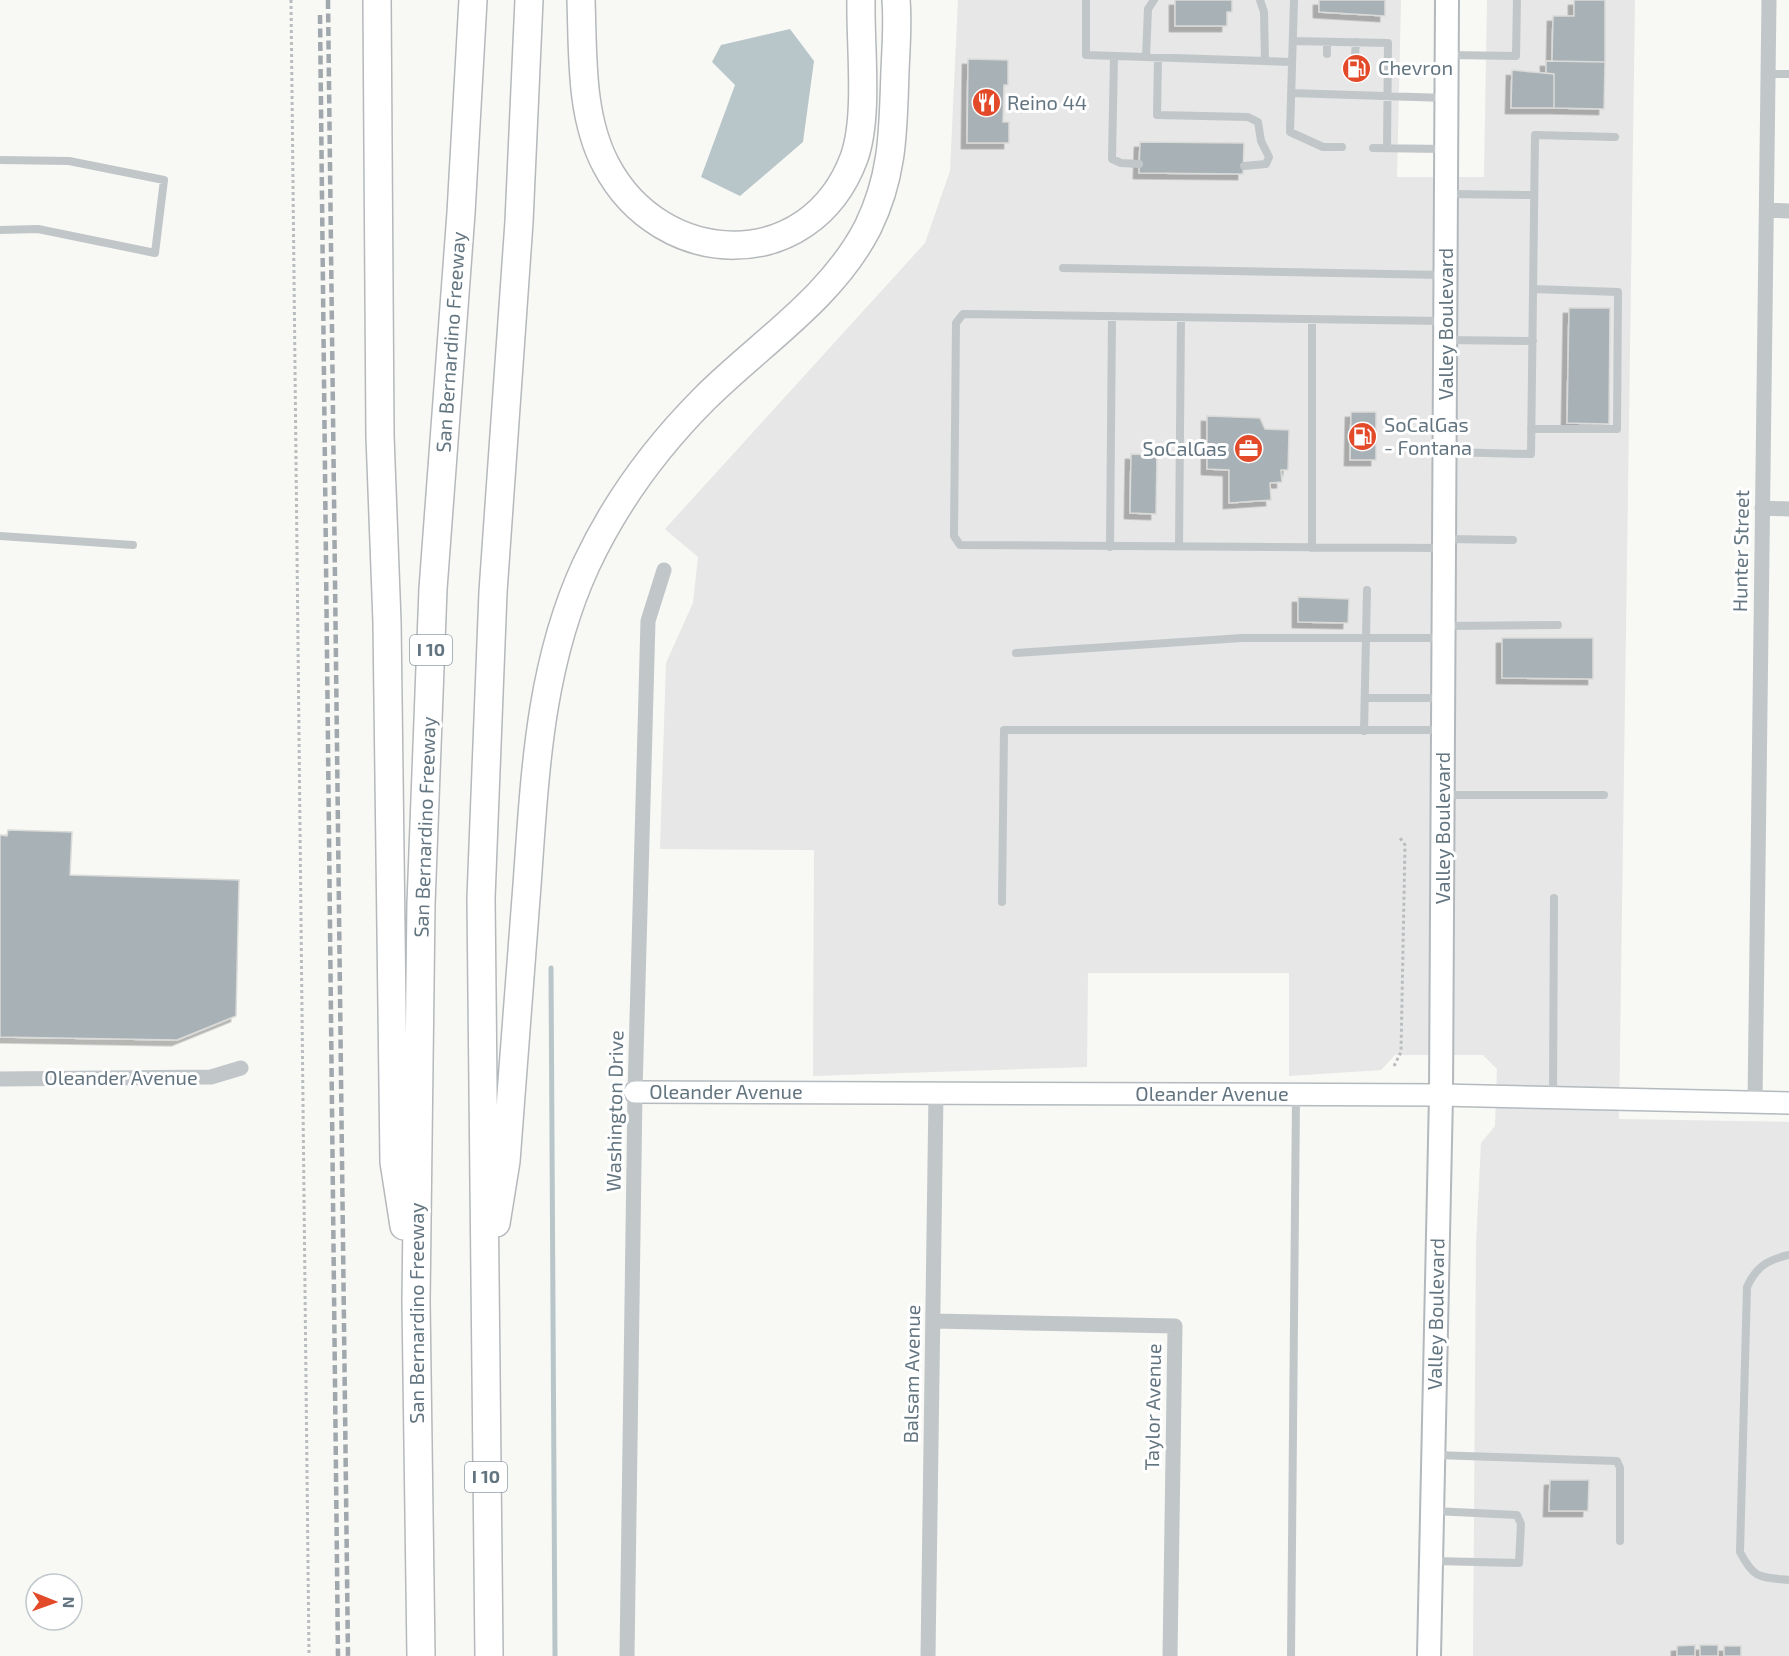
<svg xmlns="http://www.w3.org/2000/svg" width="1789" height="1656" font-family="'Exo 2',sans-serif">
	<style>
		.built { fill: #e6e7e6 }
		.water { fill: #b8c6c9 }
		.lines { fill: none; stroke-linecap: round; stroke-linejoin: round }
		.stream { stroke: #b8c6c9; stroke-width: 5 }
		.building { fill: #a8b1b6; stroke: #dadad8; stroke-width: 1.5; filter: url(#shadow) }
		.secondary-casing { stroke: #b4babe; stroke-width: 24 }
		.primary-casing { stroke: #b3b8bc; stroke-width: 26 }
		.highway-casing { stroke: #b5b9bc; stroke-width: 30 }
		.path { stroke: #b9bdc0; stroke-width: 3; stroke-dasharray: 3 3; stroke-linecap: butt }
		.lane { stroke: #c1c6c9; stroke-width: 8 }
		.street { stroke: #c1c6c9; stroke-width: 15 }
		.secondary { stroke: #fff; stroke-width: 21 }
		.primary { stroke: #fff; stroke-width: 22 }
		.highway { stroke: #fff; stroke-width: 27 }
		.rail { stroke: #a0a8ad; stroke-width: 4.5; stroke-dasharray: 9 4.5; stroke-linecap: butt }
		.labels { text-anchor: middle; stroke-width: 6; stroke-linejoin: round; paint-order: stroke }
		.shield { fill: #fff; stroke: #929ea6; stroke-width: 1.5 }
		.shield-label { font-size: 18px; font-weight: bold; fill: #637580 }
		.poi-label { font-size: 20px; fill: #637580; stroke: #fff; text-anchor: start }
		.street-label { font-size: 20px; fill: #637580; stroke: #fff }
	</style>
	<defs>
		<filter id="shadow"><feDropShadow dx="-5.5" dy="5.5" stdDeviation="0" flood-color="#0004"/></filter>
	</defs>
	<rect width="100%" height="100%" fill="#f8f8f5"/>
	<!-- built -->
	<path class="built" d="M958 0H1401L1397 177H1484L1487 0H1635L1619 1119 1789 1122V1656H1473L1476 1245 1481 1143 1495 1126 1497 1069 1483 1055H1395L1381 1070 1289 1076V973H1088L1087 1067 813 1076 814 850 660 849 666 663 693 603 698 557 665 529 925 243 950 171Z"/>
	<!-- water -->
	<path class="water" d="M790 29 814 61 803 142 740 196 701 177 735 85 712 62 721 45Z"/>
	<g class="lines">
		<!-- stream -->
		<path class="stream" d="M551 968 555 1656"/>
	</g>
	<!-- building -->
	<path class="building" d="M1175 0H1232V12H1227V26H1175Z
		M1319 0H1385V16L1319 12Z
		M1574 0H1605V62L1552 61 1553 16H1574Z
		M968 59 1008 60V85H1004L1003 122H1009V143H967Z
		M1546 61 1605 62 1604 109 1554 108V74L1546 73Z
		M1512 70 1554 74V108H1511Z
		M1140 142 1244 143 1243 174 1139 173Z
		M1569 308H1610L1609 424 1567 423Z
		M1351 412H1376V460H1350Z
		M1207 416 1260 418 1265 429 1289 430 1288 470H1281L1282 482 1270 483 1271 500 1229 503V470L1207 469Z
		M1131 454 1157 455 1156 514 1130 513Z
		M1298 597 1349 599 1348 623 1298 622Z
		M1502 638H1593V679L1502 678Z
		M8 830 72 832 70 875 239 880 236 1016 177 1040 0 1037V835L7 836Z
		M1550 1480H1589L1588 1511H1549Z
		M1695 1645V1656H1677V1646Z
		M1700 1645H1718V1656H1700Z
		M1724 1646H1741V1656H1724Z"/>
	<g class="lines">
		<defs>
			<path id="secondary" d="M635 1092 1441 1095 1789 1103"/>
			<path id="primary" d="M1429 1656 1441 1095 1447 0"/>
			<path id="highway" d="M377 0 380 436 387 622 394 1162 404 1226
				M581 0C583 54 580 116 606 165 661 270 810 276 854 158 869 116 860 46 861 0
				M496 1223 506 1161C513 1069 520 977 527 885 535 775 539 667 586 565 615 503 656 447 705 398 759 344 832 298 868 227 894 174 893 128 895 71 896 47 898 23 896 0
				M421 1656 416 1301 421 904 433 589 461 213 473 0
				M489 1656 481 898 493 592 519 222 529 0"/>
		</defs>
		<!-- secondary casing -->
		<use href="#secondary" class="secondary-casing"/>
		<!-- primary casing -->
		<use href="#primary" class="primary-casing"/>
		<!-- highway casing -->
		<use href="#highway" class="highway-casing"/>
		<!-- path -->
		<path class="path" d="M291 0 309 1656
			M1394 1066 1401 1052 1405 845 1400 838"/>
		<!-- lane -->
		<path class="lane" d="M1086 0V55L1292 62
			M1260 0 1264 12 1265 61
			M1294 0 1290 132 1323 147H1342
			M1293 41 1388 43 1387 148
			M1327 42V54
			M1355 55 1356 42
			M1450 55 1516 56 1517 0
			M1114 56 1112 159 1121 163 1139 164
			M1146 57 1148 9 1154 0
			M1158 58 1157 115 1248 117 1258 122 1261 141 1269 157 1266 164 1244 166
			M1768 74H1789
			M1291 93 1445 98
			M1373 148 1444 149
			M0 160 69 161 164 180 155 253 38 229 0 230
			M1449 194 1534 195
			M1063 268 1442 275
			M1442 321 963 314 956 323 954 536 960 545 1443 548
			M1447 340 1533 341
			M1531 429H1617L1618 292 1533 289
			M1446 452 1531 454 1535 135 1615 137
			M0 536 133 545
			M1446 539 1513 540
			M1110 547 1112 316
			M1179 547 1181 317
			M1312 548V319
			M1446 626 1558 625
			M1016 653 1242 638H1443
			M1365 698H1442
			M1364 731 1367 590
			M1444 795H1604
			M1002 902 1004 730H1442
			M1553 1096 1554 898
			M1789 1255C1767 1260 1756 1267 1747 1287L1740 1552C1754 1579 1759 1577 1789 1580
			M1435 1455 1617 1461 1620 1468V1541
			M1434 1561 1519 1563 1521 1524 1517 1515 1434 1511
			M1291 1656 1296 1096"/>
		<!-- street -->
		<path class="street" d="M1767 210 1789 211
			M1762 508 1789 509
			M0 1079 211 1077 241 1068
			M1755 1102 1769 0
			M934 1321 1175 1326 1170 1656
			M627 1656 635 1092 648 621 664 570
			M928 1656 936 1093"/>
		<!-- secondary -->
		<use href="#secondary" class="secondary"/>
		<!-- primary -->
		<use href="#primary" class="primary"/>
		<!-- highway -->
		<use href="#highway" class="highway"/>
		<!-- rail -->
		<path class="rail" d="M328 0 348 1656
			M320 15 338 1656"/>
	</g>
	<!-- icons -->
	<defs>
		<symbol id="fuel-disc" viewBox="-11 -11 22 22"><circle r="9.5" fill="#e34a2a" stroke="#fff"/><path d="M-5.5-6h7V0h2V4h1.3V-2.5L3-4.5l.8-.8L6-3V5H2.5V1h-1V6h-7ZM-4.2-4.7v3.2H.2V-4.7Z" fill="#fff"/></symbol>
		<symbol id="restaurant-disc" viewBox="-11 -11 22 22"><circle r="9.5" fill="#e34a2a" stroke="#fff"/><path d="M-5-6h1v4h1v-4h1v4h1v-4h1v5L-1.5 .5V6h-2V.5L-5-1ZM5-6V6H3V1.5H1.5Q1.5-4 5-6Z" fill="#fff"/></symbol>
		<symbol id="office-disc" viewBox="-11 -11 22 22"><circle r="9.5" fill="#e34a2a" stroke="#fff"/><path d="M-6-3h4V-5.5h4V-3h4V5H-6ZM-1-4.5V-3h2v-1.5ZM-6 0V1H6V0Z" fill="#fff"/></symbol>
	</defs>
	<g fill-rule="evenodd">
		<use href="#fuel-disc" x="1340" y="52" width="33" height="33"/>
		<use href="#restaurant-disc" x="970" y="86" width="33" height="33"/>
		<use href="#fuel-disc" x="1346" y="420" width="33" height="33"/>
		<use href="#office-disc" x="1232" y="432" width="33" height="33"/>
	</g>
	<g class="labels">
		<!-- shield labels -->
		<g class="shield">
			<rect x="410" y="635" width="42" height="30" rx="4.5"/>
			<rect x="465" y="1462" width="42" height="30" rx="4.5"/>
		</g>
		<g class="shield-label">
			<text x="431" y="656">I 10</text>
			<text x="486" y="1483">I 10</text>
		</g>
		<!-- poi labels -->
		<g class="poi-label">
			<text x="1378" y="75">Chevron</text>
			<text x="1007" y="110">Reino 44</text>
			<text x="1384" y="432">SoCalGas<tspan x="1384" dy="23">- Fontana</tspan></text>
			<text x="1227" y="456" text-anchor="end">SoCalGas</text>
		</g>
		<!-- street labels -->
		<g class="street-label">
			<text transform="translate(1446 324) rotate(-90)" y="7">Valley Boulevard</text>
			<text transform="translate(451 342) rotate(-86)" y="7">San Bernardino Freeway</text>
			<text transform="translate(1741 551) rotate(-89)" y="7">Hunter Street</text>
			<text transform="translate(425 827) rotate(-88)" y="7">San Bernardino Freeway</text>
			<text transform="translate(1443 828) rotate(-90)" y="7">Valley Boulevard</text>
			<text x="121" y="1085">Oleander Avenue</text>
			<text x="726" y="1099">Oleander Avenue</text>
			<text x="1212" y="1101">Oleander Avenue</text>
			<text transform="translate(615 1111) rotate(-89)" y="7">Washington Drive</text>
			<text transform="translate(417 1313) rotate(-90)" y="7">San Bernardino Freeway</text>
			<text transform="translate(1436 1314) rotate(-89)" y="7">Valley Boulevard</text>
			<text transform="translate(912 1374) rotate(-89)" y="7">Balsam Avenue</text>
			<text transform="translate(1153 1407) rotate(-89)" y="7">Taylor Avenue</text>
		</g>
	</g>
	<!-- north arrow -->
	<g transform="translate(54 1602) rotate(91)"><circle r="28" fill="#ffffff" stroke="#c1c8cc" stroke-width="1.5"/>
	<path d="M0-4.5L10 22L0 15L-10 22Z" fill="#e34a2a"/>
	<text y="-9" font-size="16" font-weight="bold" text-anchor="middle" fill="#637580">N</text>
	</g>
</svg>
